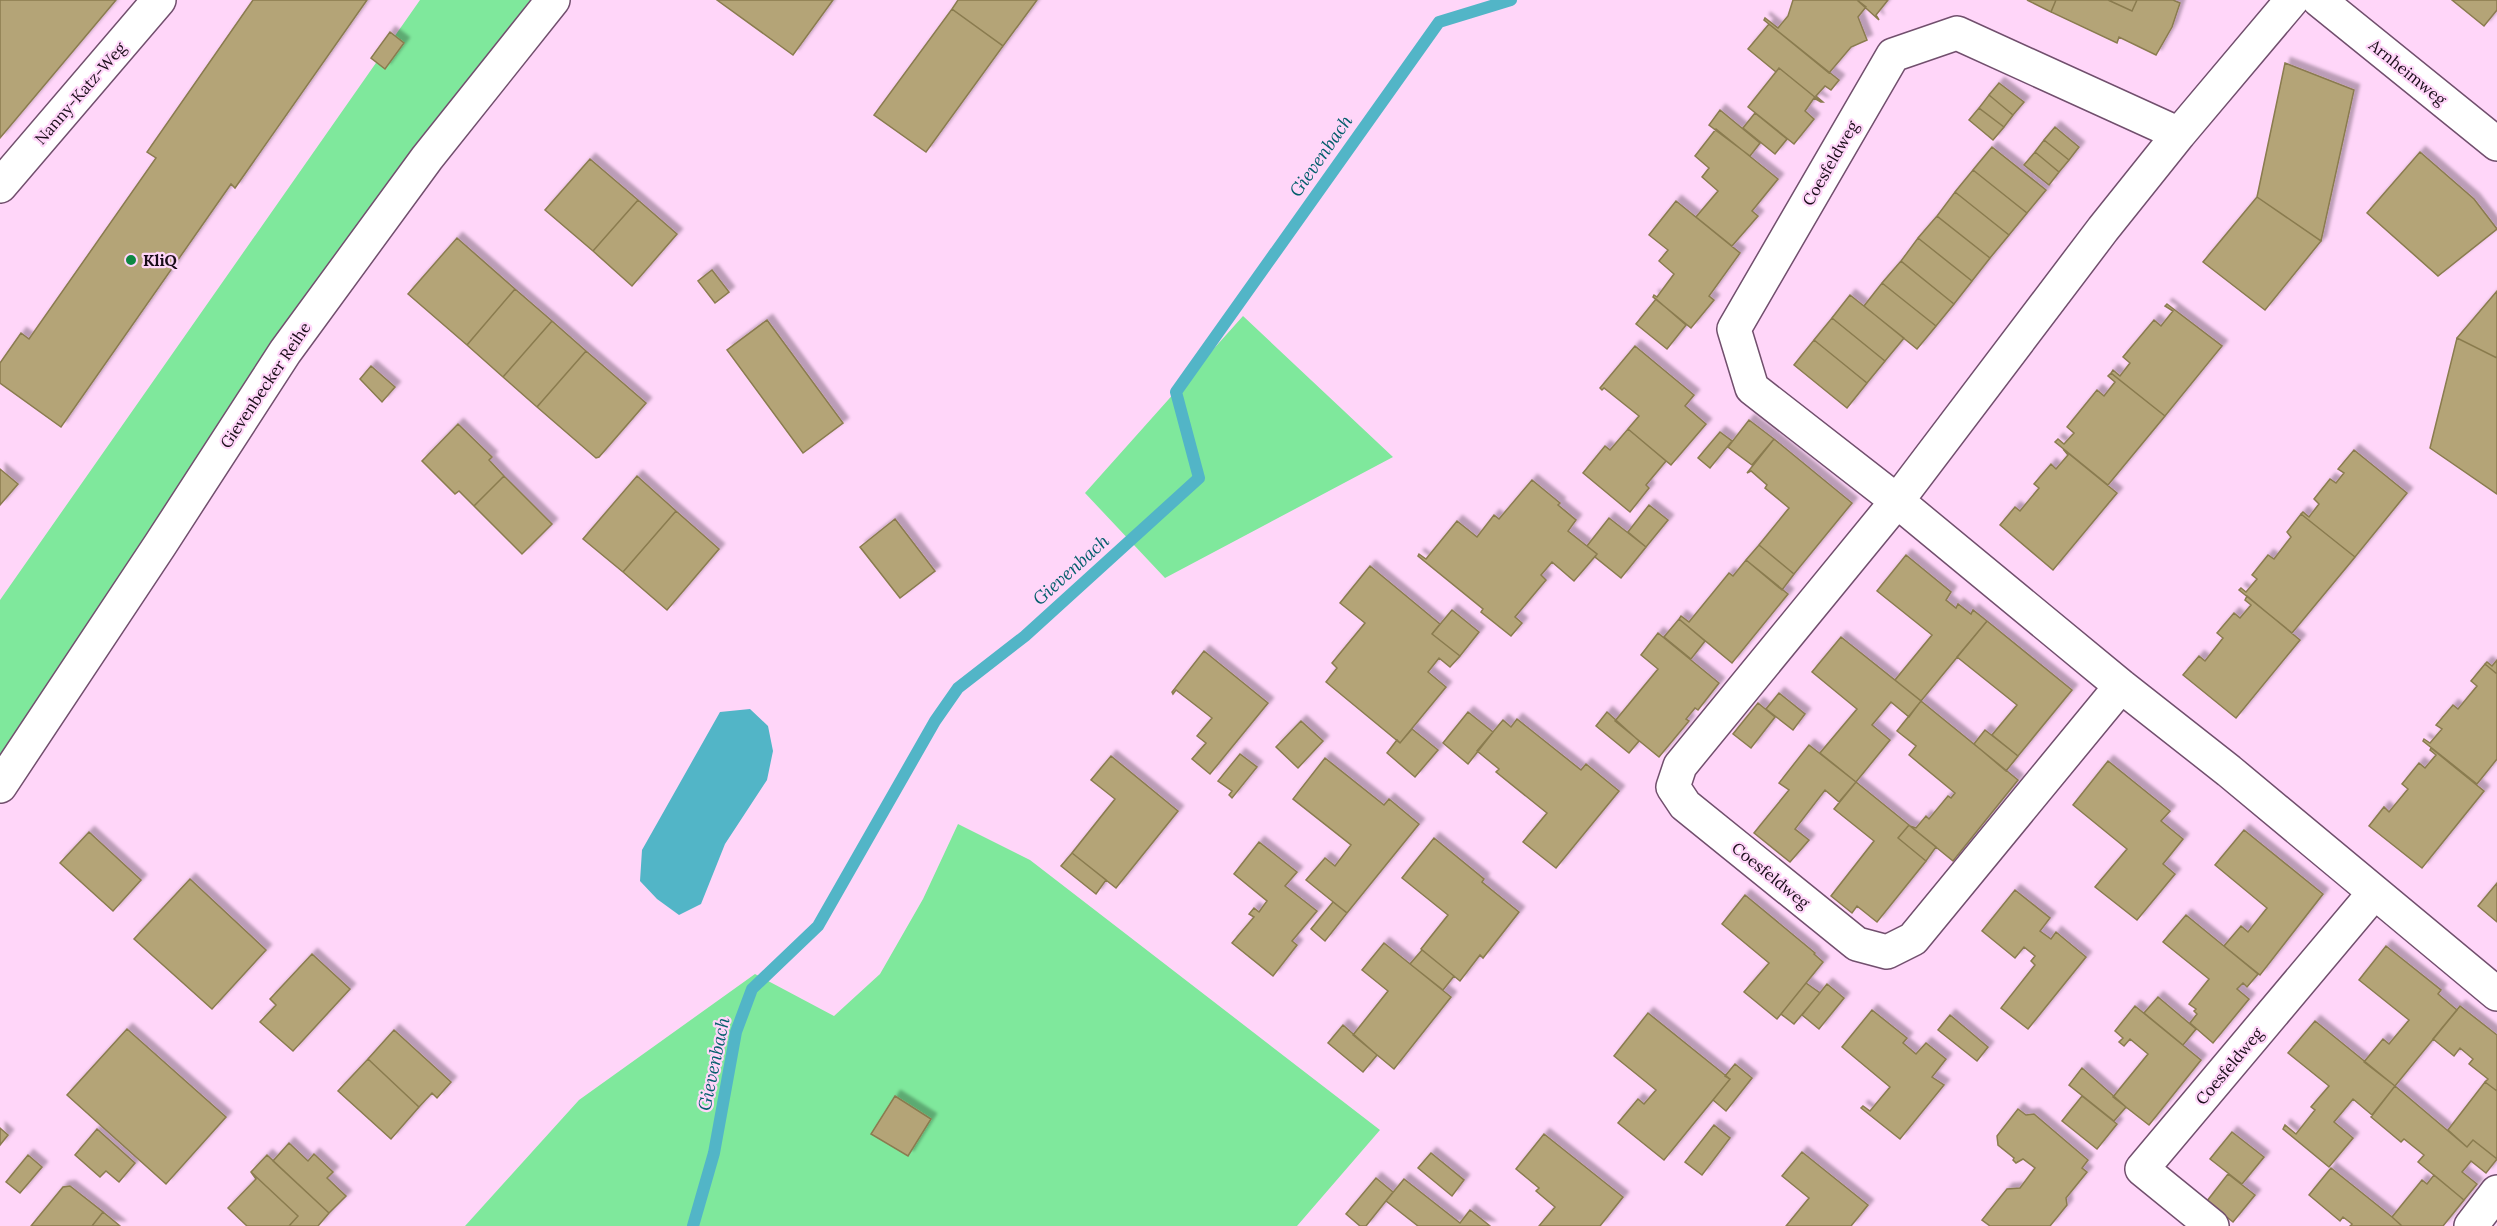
<svg xmlns="http://www.w3.org/2000/svg" width="2497" height="1226" font-family="Lora,serif">
	<style>
		.green { fill: #7fe89c }
		.water { fill: #52b5c7 }
		.lines { fill: none; stroke-linecap: round; stroke-linejoin: round }
		.stream { stroke: #52b5c7; stroke-width: 12 }
		.building { fill: #b4a477; stroke: #8a7b4f; stroke-width: 1.5; filter: url(#shadow) }
		.minor-casing { stroke: #714f6d; stroke-width: 36 }
		.minor { stroke: #fff; stroke-width: 33 }
		.poi-dot { fill: #0d8843; stroke: #ffd6f9; stroke-width: 2 }
		.labels { text-anchor: middle; stroke-width: 4.5; stroke-linejoin: round; paint-order: stroke }
		.street-label { font-size: 16px; fill: #190c18; stroke: #ffd6f9 }
		.poi-label { font-size: 16px; font-weight: bold; fill: #190c18; stroke: #ffd6f9; text-anchor: start }
		.water-label { font-size: 18px; font-style: italic; fill: #035e6b; stroke: #ffd6f9 }
	</style>
	<defs>
		<filter id="shadow"><feDropShadow dx="5.5" dy="-5.5" stdDeviation="1.5" flood-color="#0004"/></filter>
	</defs>
	<rect width="100%" height="100%" fill="#ffd6f9"/>
	<!-- green -->
	<path class="green" d="M420 0H531L467 84 0 784V600Z
		M1243 316 1393 457 1165 578 1085 493Z
		M958 824 1030 860 1380 1130 1297 1226H465L579 1100 755 974 834 1016 880 974 923 899Z"/>
	<!-- water -->
	<path class="water" d="M750 709 768 726 773 751 767 780 725 844 701 904 679 915 657 899 640 881 642 850 720 712Z"/>
	<g class="lines">
		<!-- stream -->
		<path class="stream" d="M693 1226 714 1153 736 1032 752 989 818 926 935 721 958 688 1025 636 1199 478 1176 392 1439 22 1511 0"/>
	</g>
	<!-- building -->
	<path class="building" d="M0 0H116L0 138Z
		M253 0H367L235 188 231 184 61 427 0 383V363L21 333 29 339 156 158 147 152Z
		M717 0H833L793 55Z
		M958 0H1037L1003 46 952 9Z
		M1793 0H1857L1866 7 1858 17 1867 40 1851 47 1829 73 1764 20 1765 18 1778 28 1788 16Z
		M1857 0H1888L1876 15 1879 20Z
		M2027 0H2056L2051 12Z
		M2056 0H2108L2132 11 2137 0H2173L2180 3 2172 27 2156 55 2119 37 2117 43 2051 12Z
		M2108 0H2137L2132 11Z
		M2452 0H2497V10L2484 26Z
		M952 9 1003 46 926 152 874 115Z
		M1769 24 1839 80 1831 90 1825 86 1816 96 1823 102H1821L1779 68 1776 72 1748 49Z
		M390 32 404 43 385 69 371 58Z
		M2285 63 2354 90 2321 241 2257 197Z
		M1779 68 1821 102 1814 98 1805 111 1814 119 1794 144 1748 107Z
		M1999 83 2024 102 2013 115 1989 95Z
		M1989 95 2013 115 2004 127 1979 108Z
		M1979 108 2004 127 1993 140 1969 120Z
		M1720 110 1760 143 1750 156 1709 125Z
		M1755 113 1787 139 1775 154 1743 128Z
		M2055 127 2079 147 2069 160 2044 140Z
		M1716 129 1778 179 1752 211 1758 216 1732 246 1696 217 1718 191 1702 177 1709 168 1695 156Z
		M2044 140 2069 160 2059 172 2035 152Z
		M1992 147 2046 190 2027 213 1973 170Z
		M2035 152 2059 172 2049 185 2024 165Z
		M2420 152 2474 199 2497 229 2438 276 2367 213Z
		M590 159 638 200 593 251 545 210Z
		M1973 170 2027 213 2009 235 1955 192Z
		M1955 192 2009 235 1990 258 1937 216Z
		M2257 197 2321 241 2265 310 2203 262Z
		M638 200 677 234 632 286 593 251Z
		M1676 201 1740 253 1709 296 1714 300 1691 328 1653 297 1654 295 1657 297 1674 274 1659 261 1668 250 1649 235Z
		M1937 216 1990 258 1972 281 1918 238Z
		M457 238 515 289 467 345 408 294Z
		M1918 238 1972 281 1954 304 1901 261Z
		M1901 261 1954 304 1936 326 1882 283Z
		M712 270 729 292 715 303 698 281Z
		M1882 283 1936 326 1917 349 1864 306Z
		M515 289 552 321 503 377 467 345Z
		M2497 291V358L2457 338Z
		M1850 295 1904 338 1885 361 1832 318Z
		M1656 299 1686 325 1667 349 1636 324Z
		M2167 304 2222 346 2165 416 2111 373 2113 370 2120 376 2130 363 2123 357 2154 320 2161 326 2173 311 2165 306Z
		M1832 318 1885 361 1867 383 1814 340Z
		M767 320 843 423 803 453 727 350Z
		M552 321 586 351 537 407 503 377Z
		M2457 338 2497 358V494L2430 448Z
		M1814 340 1867 383 1847 408 1794 365Z
		M1635 346 1694 395 1685 406 1706 424 1671 465 1628 429 1639 416 1604 388 1602 390 1600 388Z
		M586 351 646 403 599 457 596 458 537 407Z
		M371 366 395 387 382 402 360 379Z
		M2111 373 2165 416 2108 485 2055 442 2058 439 2064 444 2074 433 2067 427 2097 390 2104 396 2115 382 2108 376Z
		M1749 420 1774 439 1752 465 1728 447Z
		M458 424 492 457 489 460 504 476 474 506 459 491 455 494 422 461Z
		M1628 429 1666 461 1646 485 1649 488 1630 512 1583 473 1605 446 1610 450Z
		M1720 432 1732 441 1710 468 1698 458Z
		M1774 439 1852 503 1794 574 1759 545 1789 508 1765 488 1767 485 1751 471 1747 473Z
		M2063 449 2117 493 2053 570 2000 525 2015 507 2020 511 2039 488 2034 484 2051 464 2056 469 2068 455Z
		M2354 450 2407 493 2355 557 2301 514 2303 512 2309 517 2319 504 2314 499 2330 479 2336 483 2344 473 2338 469Z
		M0 469 18 484 0 505Z
		M504 476 552 524 522 554 474 506Z
		M637 476 676 511 623 572 583 539Z
		M1532 480 1560 503 1558 505 1576 520 1568 531 1597 554 1574 581 1552 562 1541 575 1546 580 1515 617 1522 623 1511 636 1481 612 1483 609 1418 556 1419 554 1426 559 1457 521 1477 537 1494 515 1499 519Z
		M1649 505 1668 520 1646 547 1628 532Z
		M676 511 719 549 667 610 623 572Z
		M2301 514 2355 557 2292 633 2239 590 2241 588 2246 592 2257 579 2252 575 2268 555 2274 559 2291 537 2287 532Z
		M1609 518 1646 547 1621 578 1595 557 1597 554 1587 546Z
		M895 519 935 571 900 598 860 547Z
		M1759 545 1794 574 1782 590 1746 560Z
		M1906 555 1951 592 1946 600 1956 608 1958 604 1971 614 1973 610 1987 621 1921 701 1895 680 1932 635 1877 591Z
		M1746 560 1788 594 1732 663 1679 619 1681 616 1689 622 1729 573 1733 576Z
		M1370 566 1440 624 1432 634 1460 656 1450 667 1439 658 1428 672 1446 687 1400 743 1326 682 1337 668 1332 663 1365 623 1340 603Z
		M2247 596 2300 640 2236 718 2183 675 2199 656 2205 661 2223 638 2217 633 2234 613 2240 618 2251 605 2245 600Z
		M1452 610 1479 632 1460 656 1432 634Z
		M1679 619 1705 641 1691 659 1664 637Z
		M1987 621 2072 690 2018 756 1992 735 2017 705 1957 657Z
		M1658 633 1719 683 1698 710 1695 708 1686 719 1689 721 1659 757 1615 721 1658 669 1641 655Z
		M1841 637 1921 701 1909 717 1891 702 1872 725 1890 740 1856 782 1820 753 1857 709 1812 672Z
		M1204 651 1268 703 1210 774 1192 759 1206 743 1197 736 1212 718 1176 690 1173 694 1172 692Z
		M2497 660V674L2485 664 2487 662 2492 666Z
		M2485 664 2497 674V759L2477 784 2423 741 2424 739 2430 743 2442 729 2436 725 2453 705 2458 709 2477 686 2471 681Z
		M1779 693 1805 714 1793 730 1766 709Z
		M1921 701 2018 780 1953 861 1910 826 1916 828 1926 816 1929 819 1948 796 1951 798 1955 793 1909 755 1916 746 1897 731Z
		M1758 703 1775 717 1751 748 1733 734Z
		M1468 712 1493 732 1468 764 1443 743Z
		M1607 712 1639 741 1629 753 1596 726Z
		M1517 719 1581 770 1586 764 1619 791 1556 868 1523 842 1547 813 1496 772 1499 769 1477 751 1503 720 1511 727Z
		M1301 721 1323 741 1298 768 1276 747Z
		M1412 729 1438 750 1415 777 1387 753 1397 740 1400 743Z
		M1985 730 2018 756 2006 771 1974 744Z
		M1809 745 1856 782 1839 802 1825 790 1795 829 1809 840 1790 862 1754 833 1789 790 1779 783Z
		M2431 748 2484 791 2422 868 2369 826 2384 807 2389 812 2408 789 2402 784 2419 763 2425 768 2436 755 2430 750Z
		M1240 754 1257 767 1232 798 1229 795 1232 791 1218 781Z
		M1111 756 1178 811 1116 888 1072 853 1115 799 1091 780Z
		M1325 758 1384 805 1389 799 1419 824 1347 913 1306 880 1325 858 1335 866 1351 845 1293 799Z
		M2108 761 2170 811 2161 821 2183 839 2163 864 2175 874 2137 920 2095 887 2127 849 2073 805Z
		M1856 782 1909 825 1898 838 1926 861 1877 922 1857 906 1852 913 1831 896 1874 841 1834 809Z
		M1909 825 1936 847 1926 861 1898 838Z
		M2244 830 2323 894 2260 975 2224 946 2241 926 2248 932 2267 908 2215 865Z
		M89 832 141 880 113 911 60 863Z
		M1434 838 1484 879 1482 882 1519 912 1483 958 1480 955 1460 981 1421 949 1448 915 1402 878Z
		M1259 842 1297 872 1285 886 1317 911 1292 941 1297 945 1273 976 1232 943 1254 917 1249 914 1254 908 1259 912 1267 901 1234 874Z
		M1072 853 1106 880 1096 894 1061 866Z
		M190 879 266 950 212 1009 134 939Z
		M2497 883V922L2478 906Z
		M2015 890 2050 918 2040 931 2051 939 2056 932 2086 957 2028 1029 2001 1008 2035 965 2031 961 2035 956 2024 947 2015 958 1982 931Z
		M1745 895 1815 953 1814 954 1823 962 1777 1019 1744 992 1769 963 1722 924Z
		M1333 902 1347 913 1325 941 1311 929Z
		M2186 915 2258 974 2247 987 2243 983 2237 989 2249 999 2213 1043 2190 1023 2197 1014 2194 1011 2196 1009 2189 1004 2209 979 2163 942Z
		M1384 943 1451 997 1394 1069 1353 1035 1388 991 1362 970Z
		M2386 946 2441 990 2438 994 2457 1010 2395 1086 2364 1062 2383 1039 2389 1044 2409 1020 2359 980Z
		M1422 950 1454 976 1443 990 1410 964Z
		M312 954 350 989 293 1051 260 1022 276 1005 270 999Z
		M1806 983 1820 993 1794 1024 1781 1014Z
		M1827 984 1844 998 1819 1029 1802 1015Z
		M2158 997 2196 1029 2183 1045 2144 1013Z
		M2135 1006 2201 1060 2149 1125 2113 1097 2148 1054 2130 1039 2124 1046 2119 1042 2123 1038 2115 1031Z
		M2460 1006 2497 1035V1091L2485 1082 2488 1079 2469 1064 2473 1059 2460 1048 2454 1056 2433 1039Z
		M1872 1010 1907 1038 1903 1043 1916 1054 1926 1043 1946 1059 1932 1077 1944 1085 1900 1139 1861 1108 1863 1106 1870 1111 1890 1087 1842 1047Z
		M1648 1013 1730 1079 1664 1160 1618 1123 1638 1099 1644 1104 1656 1090 1614 1056Z
		M1950 1015 1988 1047 1977 1061 1938 1030Z
		M2315 1021 2395 1086 2372 1115 2353 1099 2334 1122 2353 1138 2329 1167 2283 1129 2285 1125 2296 1134 2315 1110 2311 1107 2329 1086 2288 1053Z
		M1343 1025 1377 1055 1363 1072 1328 1043Z
		M127 1029 226 1117 166 1184 67 1095Z
		M394 1030 451 1082 437 1098 432 1093 419 1107 368 1059Z
		M368 1059 419 1107 391 1139 338 1091Z
		M1735 1064 1752 1078 1726 1111 1713 1100 1730 1079 1725 1076Z
		M2082 1068 2126 1107 2114 1121 2069 1085Z
		M2485 1082 2497 1091V1159L2473 1140 2467 1147 2448 1130Z
		M2395 1086 2467 1147 2473 1140 2497 1159 2486 1173 2471 1161 2462 1172 2477 1184 2464 1200 2418 1162 2424 1155 2404 1139 2401 1142 2371 1117Z
		M895 1096 931 1119 908 1156 871 1134Z
		M2082 1096 2117 1124 2097 1149 2062 1121Z
		M2018 1109 2026 1115 2034 1114 2088 1160 2082 1168 2087 1172 2066 1198 2067 1205 2050 1226H1990L1982 1220 2007 1189 2020 1188 2035 1168 2023 1159 2016 1163 2013 1160 2014 1158 1998 1145 1997 1136Z
		M1714 1125 1730 1138 1702 1175 1685 1162Z
		M0 1128 8 1135 0 1145Z
		M97 1129 135 1163 119 1182 106 1171 100 1177 75 1155Z
		M2232 1132 2264 1157 2242 1184 2210 1159Z
		M1544 1134 1623 1197 1600 1226H1539L1555 1207 1536 1191 1539 1188 1516 1169Z
		M289 1143 308 1161 314 1154 333 1172 327 1178 346 1196 329 1213 273 1161Z
		M1802 1152 1868 1205 1851 1226H1786L1809 1198 1782 1176Z
		M1431 1153 1464 1180 1452 1196 1418 1168Z
		M28 1155 42 1167 20 1193 6 1182Z
		M267 1155 329 1213 318 1226H289L298 1216 251 1172Z
		M2331 1168 2392 1217 2402 1226H2350L2352 1224 2343 1217 2340 1221 2309 1195Z
		M251 1172 298 1216 289 1226H247L228 1208 256 1179Z
		M2228 1174 2255 1195 2233 1222 2207 1201Z
		M2434 1175 2464 1200 2443 1226H2402L2392 1217 2422 1180 2427 1184Z
		M1376 1178 1393 1192 1366 1226H1360L1346 1214Z
		M1404 1179 1460 1223 1470 1210 1490 1226H1418L1386 1201Z
		M70 1186 103 1212 92 1226H31L63 1187Z
		M103 1212 120 1226H92Z"/>
	<g class="lines">
		<defs>
			<path id="minor" d="M2292 0 2179 134 1957 33 1893 55 1734 329 1752 388 1897 501 2121 686 2229 771 2497 994
				M2319 0 2497 144
				M0 186 159 0
				M2121 686 1913 939 1887 952 1857 944 1685 805 1673 787 1680 766 1897 501 2103 229 2179 134
				M0 786 160 545 285 352 427 158 553 0
				M2212 1226 2142 1169 2374 893
				M2471 1226 2497 1192"/>
		</defs>
		<!-- minor casing -->
		<use href="#minor" class="minor-casing"/>
		<!-- minor -->
		<use href="#minor" class="minor"/>
	</g>
	<!-- markers -->
	<circle class="poi-dot" cx="131" cy="260" r="6"/>
	<g class="labels">
		<!-- street labels -->
		<g class="street-label">
			<text transform="translate(2408 72) rotate(39)" y="6">Arnheimweg</text>
			<text transform="translate(80 93) rotate(-49)" y="6">Nanny-Katz-Weg</text>
			<text transform="translate(1830 163) rotate(-60)" y="6">Coesfeldweg</text>
			<text transform="translate(265 385) rotate(-56)" y="6">Gievenbecker Reihe</text>
			<text transform="translate(1771 875) rotate(39)" y="6">Coesfeldweg</text>
			<text transform="translate(2229 1066) rotate(-50)" y="6">Coesfeldweg</text>
		</g>
		<!-- poi labels -->
		<g class="poi-label">
			<text x="143" y="266">KliQ</text>
		</g>
		<!-- water labels -->
		<g class="water-label">
			<text transform="translate(1321 156) rotate(-55)" y="6">Gievenbach</text>
			<text transform="translate(1071 570) rotate(-42)" y="6">Gievenbach</text>
			<text transform="translate(714 1064) rotate(-78)" y="6">Gievenbach</text>
		</g>
	</g>
</svg>
